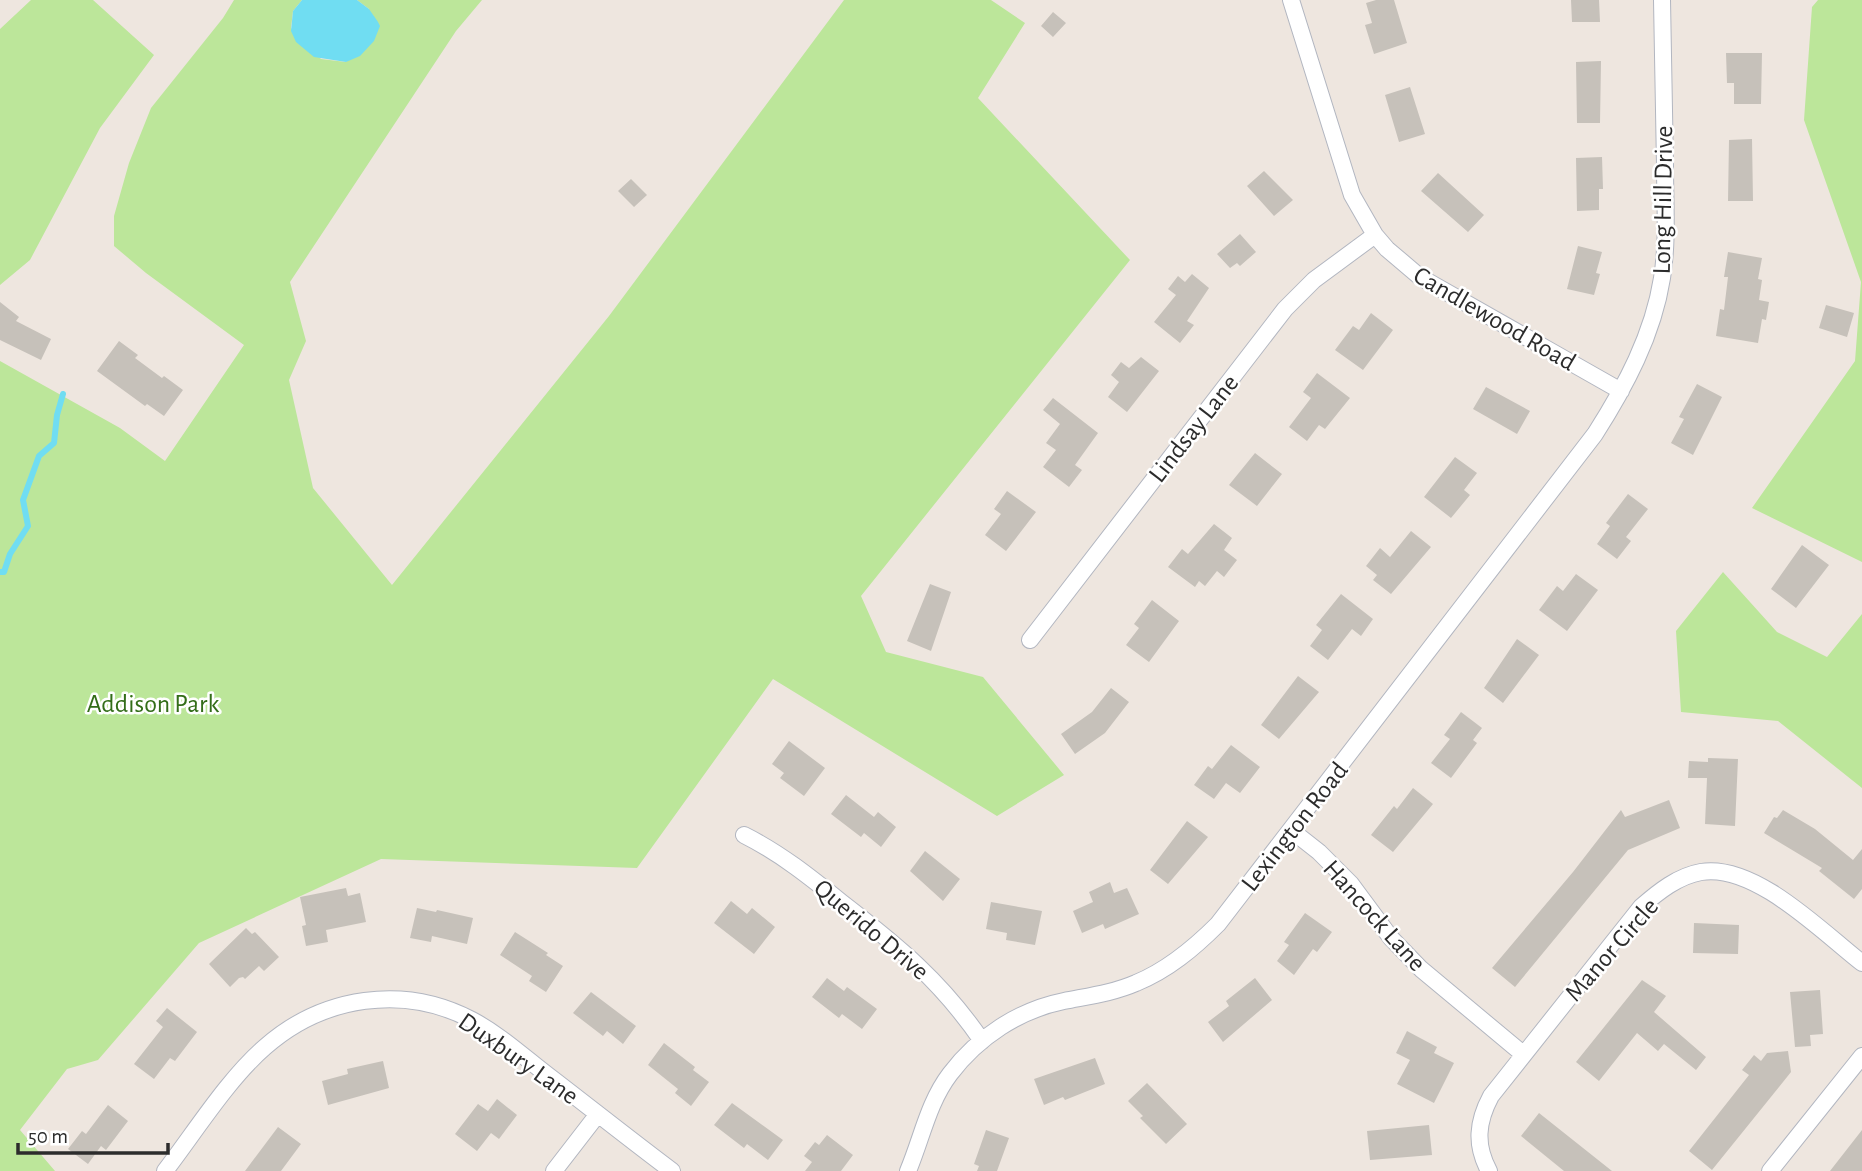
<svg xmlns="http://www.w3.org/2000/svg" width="1862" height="1171" font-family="'Alegreya Sans',sans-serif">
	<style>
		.green { fill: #bce69a }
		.water { fill: #70ddf2 }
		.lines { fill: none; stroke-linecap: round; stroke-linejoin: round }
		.stream { stroke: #70ddf2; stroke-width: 6 }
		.building { fill: #c6c1ba }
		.street-casing { stroke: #b2b6c0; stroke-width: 18 }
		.street { stroke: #fff; stroke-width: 16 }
		.labels { text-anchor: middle; stroke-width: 5; stroke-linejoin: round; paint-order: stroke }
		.street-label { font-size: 26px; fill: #2c2c2c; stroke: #fff }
		.park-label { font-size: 26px; fill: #336d19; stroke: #fff }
	</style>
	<rect width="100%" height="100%" fill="#eee6df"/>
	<!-- green -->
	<path class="green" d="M31 0H93L154 55 100 128 30 260 0 285V29Z
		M234 0H302L293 11 291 28 321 59 346 62 369 9 357 0H482L456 31 290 282 306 341 289 380 313 488 392 585 609 316 844 0H991L1025 23 978 98 1130 260 861 596 886 652 983 677 1064 775 997 816 773 679 637 868 381 859 199 943 98 1060 67 1069 20 1130 55 1171H0V361L120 428 165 461 244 345 146 273 114 246V216L129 163 151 108 223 18Z
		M1818 0H1862V562L1752 508 1855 361 1861 282 1804 120 1812 7Z
		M1723 572 1777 632 1827 657 1862 614V788L1778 721 1681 712 1676 631Z"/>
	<!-- water -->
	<path class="water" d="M302 0H357L369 9 378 22 380 26 374 41 360 56 346 62 314 57 296 42 291 31 293 11Z"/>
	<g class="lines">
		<!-- stream -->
		<path class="stream" d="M0 572H4L10 554 28 526 23 500 39 456 54 443 57 415 63 394"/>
	</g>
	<!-- building -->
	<path class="building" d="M1376 0H1394L1407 43 1374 54 1365 25 1372 23 1366 3Z
		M1571 0H1599L1600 22H1572Z
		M1053 12 1066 23 1053 37 1041 26Z
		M1726 53H1762L1761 104H1734V83H1727Z
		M1601 61 1600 123H1577L1576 62Z
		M1410 87 1425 134 1399 142 1385 95Z
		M1752 139 1753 201H1728L1729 140Z
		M1602 157 1603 189H1599V210L1577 211 1576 158Z
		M1264 171 1293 200 1274 216 1247 186Z
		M1438 173 1484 215 1468 232 1421 191Z
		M631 179 647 195 634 207 618 191Z
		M1240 234 1256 252 1240 266 1237 263 1230 268 1217 254Z
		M1578 246 1602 252 1596 273 1600 274 1594 295 1567 289Z
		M1728 252 1762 258 1758 279 1762 280 1759 300 1769 302 1766 320 1762 319 1758 343 1716 336 1720 309 1724 310 1728 277H1724Z
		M1192 274 1209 288 1187 321 1194 325 1180 343 1154 322 1176 295 1168 289 1178 276 1185 282Z
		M0 302 19 317 16 321 51 339 41 360 0 340Z
		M1826 305 1854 313 1847 337 1819 328Z
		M1371 313 1393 330 1363 370 1335 350 1353 326 1359 330Z
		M119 341 138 355 135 358 162 378 164 376 183 390 164 416 147 404 145 406 97 371Z
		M1141 357 1159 371 1127 412 1108 397 1119 382 1111 375 1121 362 1129 368Z
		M1317 373 1350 398 1325 429 1319 425 1307 441 1289 427 1311 398 1303 392Z
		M1697 384 1722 397 1693 455 1671 443 1684 419 1679 417Z
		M1486 387 1530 411 1517 434 1473 409Z
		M1053 398 1098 433 1075 465 1082 470 1069 487 1043 467 1056 450 1046 443 1060 424 1043 410Z
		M1255 453 1282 474 1257 506 1229 485Z
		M1455 457 1477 473 1464 490 1470 495 1451 518 1424 497Z
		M1007 491 1036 512 1006 551 985 535 1001 514 994 509Z
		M1628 494 1648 509 1626 537 1631 541 1617 559 1597 544 1610 526 1606 523Z
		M1214 524 1232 538 1224 550 1237 560 1224 577 1217 571 1205 586 1199 581 1195 587 1168 567 1182 549 1188 554Z
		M1411 531 1431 547 1391 594 1373 580 1377 575 1366 566 1380 548 1390 557Z
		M1802 545 1829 565 1796 608 1771 589Z
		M1576 574 1598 590 1567 631 1539 610 1557 586 1563 591Z
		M930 584 951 592 931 651 907 641Z
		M1341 594 1373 619 1361 636 1352 629 1328 660 1310 646 1322 630 1316 625Z
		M1152 600 1179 621 1149 662 1126 645 1139 628 1134 624Z
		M1517 639 1539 655 1503 703 1484 688Z
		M1298 676 1319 692 1279 739 1261 725Z
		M1111 688 1129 702 1105 733 1075 754 1061 734 1092 712Z
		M1461 712 1482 728 1473 740 1477 743 1451 778 1431 763 1450 739 1444 735Z
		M789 741 825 768 804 796 780 778 784 773 772 764Z
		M1231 745 1260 767 1240 793 1226 783 1214 799 1194 785 1208 766 1212 769Z
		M1708 758 1738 759 1735 826 1705 824 1707 778H1688L1689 761 1708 762Z
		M1413 788 1433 804 1393 852 1371 835 1394 806 1397 809Z
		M846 795 874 817 878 812 896 827 881 847 864 833 861 837 831 814Z
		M1669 800 1680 828 1628 850 1515 987 1492 968 1573 872 1621 810 1625 817Z
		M1783 810 1815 829 1853 860 1862 849V889L1854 899 1819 871 1822 868 1764 833 1774 817 1777 818Z
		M1187 821 1208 837 1168 884 1150 870Z
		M925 851 960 879 943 901 910 871Z
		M1110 882 1114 893 1127 888 1139 914 1105 929 1103 924 1082 933 1073 911 1093 902 1089 892Z
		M346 888 348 896 360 893 366 922 326 930 328 942 306 946 302 926 306 925 300 897Z
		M731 901 747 914 752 908 775 927 754 954 714 923Z
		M991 902 1042 911 1035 945 1006 940 1007 933 986 929Z
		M417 908 436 912 437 910 473 918 467 944 432 936 431 942 410 938Z
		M1305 913 1332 932 1317 952 1313 949 1294 975 1277 961 1289 945 1284 942Z
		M1694 923 1739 925 1738 954 1693 953Z
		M246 928 252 934 255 932 279 957 264 971 259 966 245 979 243 977 239 978 230 987 209 964Z
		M515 932 548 953 546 955 563 966 546 992 529 981 532 976 500 955Z
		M827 978 844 991 847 987 877 1009 862 1029 842 1014 839 1018 812 997Z
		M1255 978 1272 1000 1223 1042 1208 1022 1229 1006 1226 1001Z
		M1642 980 1666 996 1654 1012 1706 1057 1696 1070 1664 1044 1658 1051 1637 1033 1599 1081 1576 1062Z
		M1820 990 1823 1034 1810 1035 1811 1046 1795 1047 1790 992Z
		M591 992 636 1026 623 1044 607 1031 603 1036 573 1013Z
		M167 1008 197 1032 175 1061 170 1058 154 1079 134 1064 163 1027 156 1021Z
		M1407 1031 1437 1047 1434 1053 1454 1063 1434 1103 1397 1084 1410 1060 1396 1053Z
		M664 1043 695 1067 693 1070 709 1082 691 1106 675 1093 678 1089 648 1065Z
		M1788 1051 1791 1072 1712 1170 1689 1151 1749 1075 1742 1070 1754 1055 1761 1061 1767 1053Z
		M1095 1058 1105 1084 1065 1100 1063 1097 1044 1105 1034 1079Z
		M383 1061 389 1088 328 1105 322 1081 348 1074 347 1069Z
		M1147 1083 1187 1124 1166 1144 1140 1118 1143 1116 1128 1101Z
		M497 1099 517 1115 499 1139 491 1133 477 1151 455 1134 478 1104 488 1111Z
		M732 1103 783 1140 768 1160 747 1144 744 1148 714 1125Z
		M108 1105 128 1121 106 1150 101 1146 88 1164 68 1149 82 1131 86 1134Z
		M1539 1113 1612 1171H1564L1521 1136Z
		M1429 1125 1432 1155 1370 1160 1367 1131Z
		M278 1127 301 1144 281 1171H245Z
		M986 1130 1009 1138 997 1171H977L979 1166 974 1164Z
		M1862 1130V1171H1830Z
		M827 1135 853 1155 841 1171H805L812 1162 804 1156 815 1142 819 1145Z"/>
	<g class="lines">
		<defs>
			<path id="street" d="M1291 0 1352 195 1375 235 1387 249 1420 277 1621 391
				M1030 640 1285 309 1314 280 1375 235
				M1291 830 1319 852 1351 884 1391 938 1421 969 1523 1054
				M744 835C780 853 810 877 841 902 898 946 941 981 982 1041
				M165 1171C195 1132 228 1079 265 1047 323 996 404 984 472 1020 502 1036 527 1060 554 1080 593 1110 632 1141 672 1171
				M554 1171 598 1114
				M908 1171C922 1138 928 1103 950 1074 978 1037 1019 1010 1064 1001 1089 996 1113 993 1136 983 1168 970 1194 948 1218 924L1595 434C1625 387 1653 335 1662 278 1668 241 1665 203 1665 166 1664 111 1663 55 1662 0
				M1489 1171C1475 1145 1477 1122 1491 1096L1641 907C1658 892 1678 876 1701 872 1755 863 1822 932 1862 963
				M1770 1171 1862 1056"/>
		</defs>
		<!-- street casing -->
		<use href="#street" class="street-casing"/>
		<!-- street -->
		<use href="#street" class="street"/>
	</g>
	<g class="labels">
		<!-- street labels -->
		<g class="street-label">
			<text transform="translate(1662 200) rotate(-89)" y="9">Long Hill Drive</text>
			<text transform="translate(1495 318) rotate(30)" y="9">Candlewood Road</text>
			<text transform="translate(1193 428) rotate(-52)" y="9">Lindsay Lane</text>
			<text transform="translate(1294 826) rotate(-52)" y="9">Lexington Road</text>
			<text transform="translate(1375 915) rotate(48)" y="9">Hancock Lane</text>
			<text transform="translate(872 929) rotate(40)" y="9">Querido Drive</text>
			<text transform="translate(1611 949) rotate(-49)" y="9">Manor Circle</text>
			<text transform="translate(519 1058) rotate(35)" y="9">Duxbury Lane</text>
		</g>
		<!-- park labels -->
		<g class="park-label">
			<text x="153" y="712">Addison Park</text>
		</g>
	</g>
	<!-- scale -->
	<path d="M18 1143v10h150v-10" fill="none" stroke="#2c2c2c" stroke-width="3.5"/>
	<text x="28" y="1143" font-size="21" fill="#2c2c2c" stroke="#ffffff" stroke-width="5" paint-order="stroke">50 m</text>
</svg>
